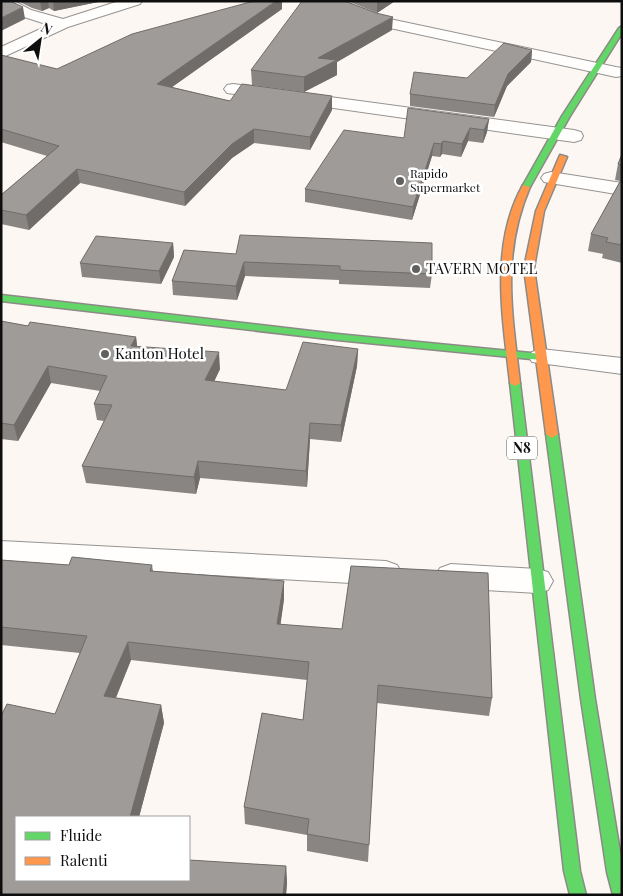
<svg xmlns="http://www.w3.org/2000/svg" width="623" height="896" font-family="'Playfair Display',serif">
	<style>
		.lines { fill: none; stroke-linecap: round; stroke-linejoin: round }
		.street-casing { stroke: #959391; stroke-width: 2 }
		.fast-casing { stroke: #8c8a87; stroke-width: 3 }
		.slow-casing { stroke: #8c8a87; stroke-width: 3 }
		.street { fill: #fffefd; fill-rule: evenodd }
		.fast { fill: #63d668; fill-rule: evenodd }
		.slow { fill: #ff974d; fill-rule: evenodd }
		.wall { fill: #898583 }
		.shaded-wall { fill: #6f6c6a }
		.building { fill: #9f9b98; stroke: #6f6c6a }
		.poi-dot { fill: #61605e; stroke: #fff; stroke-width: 2 }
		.labels { text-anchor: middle; stroke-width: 5; stroke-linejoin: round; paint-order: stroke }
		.far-poi-label { font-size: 12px; fill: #0e0e0e; stroke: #fff; text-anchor: start }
		.shield { fill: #fff; stroke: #565656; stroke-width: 1 }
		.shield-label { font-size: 14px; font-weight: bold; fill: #0e0e0e }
		.poi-label { font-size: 15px; fill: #0e0e0e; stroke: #fff; text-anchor: start }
	</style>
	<rect width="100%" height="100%" fill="#fcf7f2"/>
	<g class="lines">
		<defs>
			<path id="street" d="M1 1H14L31 10 63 19 119 1H142L140 4 68 27 1 58V47L49 25 21 16 1 6Z
				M321 1H342L385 18 616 67 622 68V76L616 77 376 25 323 4Z
				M233 84 574 130 581 132 583 136 581 140 574 142 227 93 224 89 227 85Z
				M551 172 622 183V195L544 182 541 178 544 174Z
				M541 349 622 358V374L532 362 529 357 532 352Z
				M1 541 386 561 397 565 402 573 397 581 386 585 1 563Z
				M451 564 537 569 548 572 553 581 548 590 537 593 451 588 440 584 435 576 440 568Z"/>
			<path id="fast" d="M622 26V33L570 116 530 187 523 189 522 187 562 116 619 28Z
				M1 295 337 334 541 354 546 357 541 360 337 340 1 301Z
				M515 380 520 383 580 871 586 895H570L564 871 510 383Z
				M552 430 558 434 595 699 622 864V895H613L607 872 581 699 546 434Z"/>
			<path id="slow" d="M560 155 567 157 544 211 534 268 558 434 552 438 546 434 524 268 536 211Z
				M523 185 530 187C501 255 512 312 520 383L515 386 510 383C503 319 489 245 523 185Z"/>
		</defs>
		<!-- street casing -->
		<use href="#street" class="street-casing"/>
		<!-- fast casing -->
		<use href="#fast" class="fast-casing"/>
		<!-- slow casing -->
		<use href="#slow" class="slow-casing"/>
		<!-- street -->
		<use href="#street" class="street"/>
		<!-- fast -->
		<use href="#fast" class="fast"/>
		<!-- slow -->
		<use href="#slow" class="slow"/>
	</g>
	<!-- wall -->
	<path class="wall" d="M18 1H103L54 11 49 8 42 11 32 8Z
		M348 1H395L377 13Z
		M282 9 172 87 230 101 332 110 310 150 254 143 232 158 185 206 80 183 29 230 1 224V195L47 156 1 142V55L57 69Z
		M392 30 337 62V75L304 92 252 85 251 70Z
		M532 50 531 62 507 86 494 117 410 106V94L467 78Z
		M489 119 487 132 483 143 468 141 461 157 442 154 440 157 432 156 412 220 305 202V189L404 138Z
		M622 154V263L602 258 603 254 588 251 591 234 620 181 615 180 618 164Z
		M173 243 174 257 161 284 82 277 80 263Z
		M184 250 432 274 430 288 339 284V280L245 276 237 300 173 295 172 281Z
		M1 321 28 326 136 337 137 346 220 369 214 381 286 390 358 349 357 366 341 442 310 439 307 487 200 478 196 494 86 483 82 466 104 421 97 420 94 404 100 391 51 383 18 441 1 439Z
		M72 557 152 565 153 571 284 581V599L280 625 342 629 351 566 488 573 492 698 489 716 377 703 368 862 307 851V835L245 824 244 807 262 713 303 720 307 680 131 660 116 698 161 705 164 723 139 817H16V880H189V860L286 866 287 883 286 895H1V716L7 704 55 714 80 653 1 645V560L69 565Z"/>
	<!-- shaded-wall -->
	<path class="shaded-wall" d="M40 1H48L49 8 42 11Z
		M53 1H103L54 11Z
		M276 1H282V9L158 97 157 84Z
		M377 1H395L377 13Z
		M23 7 25 19 1 31V18Z
		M393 17 392 30 337 62V75L304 92V77L318 58Z
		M532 50 531 62 507 86 494 117 495 105 508 74Z
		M332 96V110L310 150V137Z
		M489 119 487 132 483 143 484 130Z
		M470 128 468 141 461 157 462 144Z
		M254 129V143L232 158 185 206 184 192 232 144Z
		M443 141 442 154 440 157 441 144Z
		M434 143 432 156 412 220 413 207Z
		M77 169 80 183 29 230 26 215Z
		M173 243 174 257 161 284 159 271Z
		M244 262 245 276 237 300 236 286Z
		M136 337 138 353 131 346Z
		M358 349 357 366 341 442V425Z
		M219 352 220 369 207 397 205 380Z
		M48 366 51 383 18 441 14 425Z
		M310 423V439L307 487 306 471Z
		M198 461 200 478 196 494 194 477Z
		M284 581V599L278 643 277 624Z
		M128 642 131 660 109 714 104 696Z
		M161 705 164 723 139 817H130Z
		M286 866 287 883 286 895H283Z"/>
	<!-- building -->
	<path class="building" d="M1 1H10L23 7 1 18Z
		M254 1H276L157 84 230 101 242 84 332 96 310 137 254 129 232 144 184 192 77 169 26 215 1 210V195L59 146 1 129V55L57 69 132 34Z
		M302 1H345L376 13 393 17 318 58 337 60 304 77 251 70Z
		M504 43 532 50 508 74 495 105 410 94 414 72 467 78Z
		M408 108 489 119 484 130 470 128 462 144 443 141 441 144 434 143 413 207 305 189 344 130 404 138Z
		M622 154V165L618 164Z
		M621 180H622V245L606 242 608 238 591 234Z
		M240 235 432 243V274L340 270V266L244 262 236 286 172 281 184 250 236 254Z
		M96 236 173 243 159 271 80 263Z
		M1 321 28 326 30 322 136 337 131 346 219 352 205 380 286 390 303 342 358 349 341 425 310 423 306 471 198 461 194 477 82 466 112 405 94 404 107 376 48 366 14 425 1 423Z
		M72 557 152 565 150 571 284 581 277 624 342 629 351 566 488 573 492 698 378 685 369 845 307 834 309 819 244 807 262 713 303 720 309 662 128 642 104 696 161 705 130 817H16V880H189V860L286 866 283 895H1V716L7 704 55 714 87 636 1 627V560L69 565Z"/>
	<!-- markers -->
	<g class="poi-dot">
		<circle cx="400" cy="181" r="5"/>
		<circle cx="416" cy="269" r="5"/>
		<circle cx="105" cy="354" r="5"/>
	</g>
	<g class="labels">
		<!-- far-poi labels -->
		<g class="far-poi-label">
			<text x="410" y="178">Rapido<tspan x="410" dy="14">Supermarket</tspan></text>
		</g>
		<!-- shield labels -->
		<rect class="shield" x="507" y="436.5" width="30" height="23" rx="4"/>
		<g class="shield-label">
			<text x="522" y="453">N8</text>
		</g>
		<!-- poi labels -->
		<g class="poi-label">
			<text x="426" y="274">TAVERN MOTEL</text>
			<text x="115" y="359">Kanton Hotel</text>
		</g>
	</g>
	<!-- border -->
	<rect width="623" height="896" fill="none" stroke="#0e0e0e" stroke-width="5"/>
	<!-- legend -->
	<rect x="15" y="816" width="175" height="65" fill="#ffffff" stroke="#9f9f9f"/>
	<rect x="25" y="832" width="25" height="8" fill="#63d668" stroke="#9f9f9f"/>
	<text x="60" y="841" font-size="15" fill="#0e0e0e">Fluide</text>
	<rect x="25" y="857" width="25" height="8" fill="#ff974d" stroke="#9f9f9f"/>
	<text x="60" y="866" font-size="15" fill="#0e0e0e">Ralenti</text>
	<!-- north arrow -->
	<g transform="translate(40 40) rotate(30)" stroke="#ffffff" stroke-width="4" paint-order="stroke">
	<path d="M0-4L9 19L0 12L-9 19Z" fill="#0e0e0e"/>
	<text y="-8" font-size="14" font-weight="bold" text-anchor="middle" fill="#0e0e0e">N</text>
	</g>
</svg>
